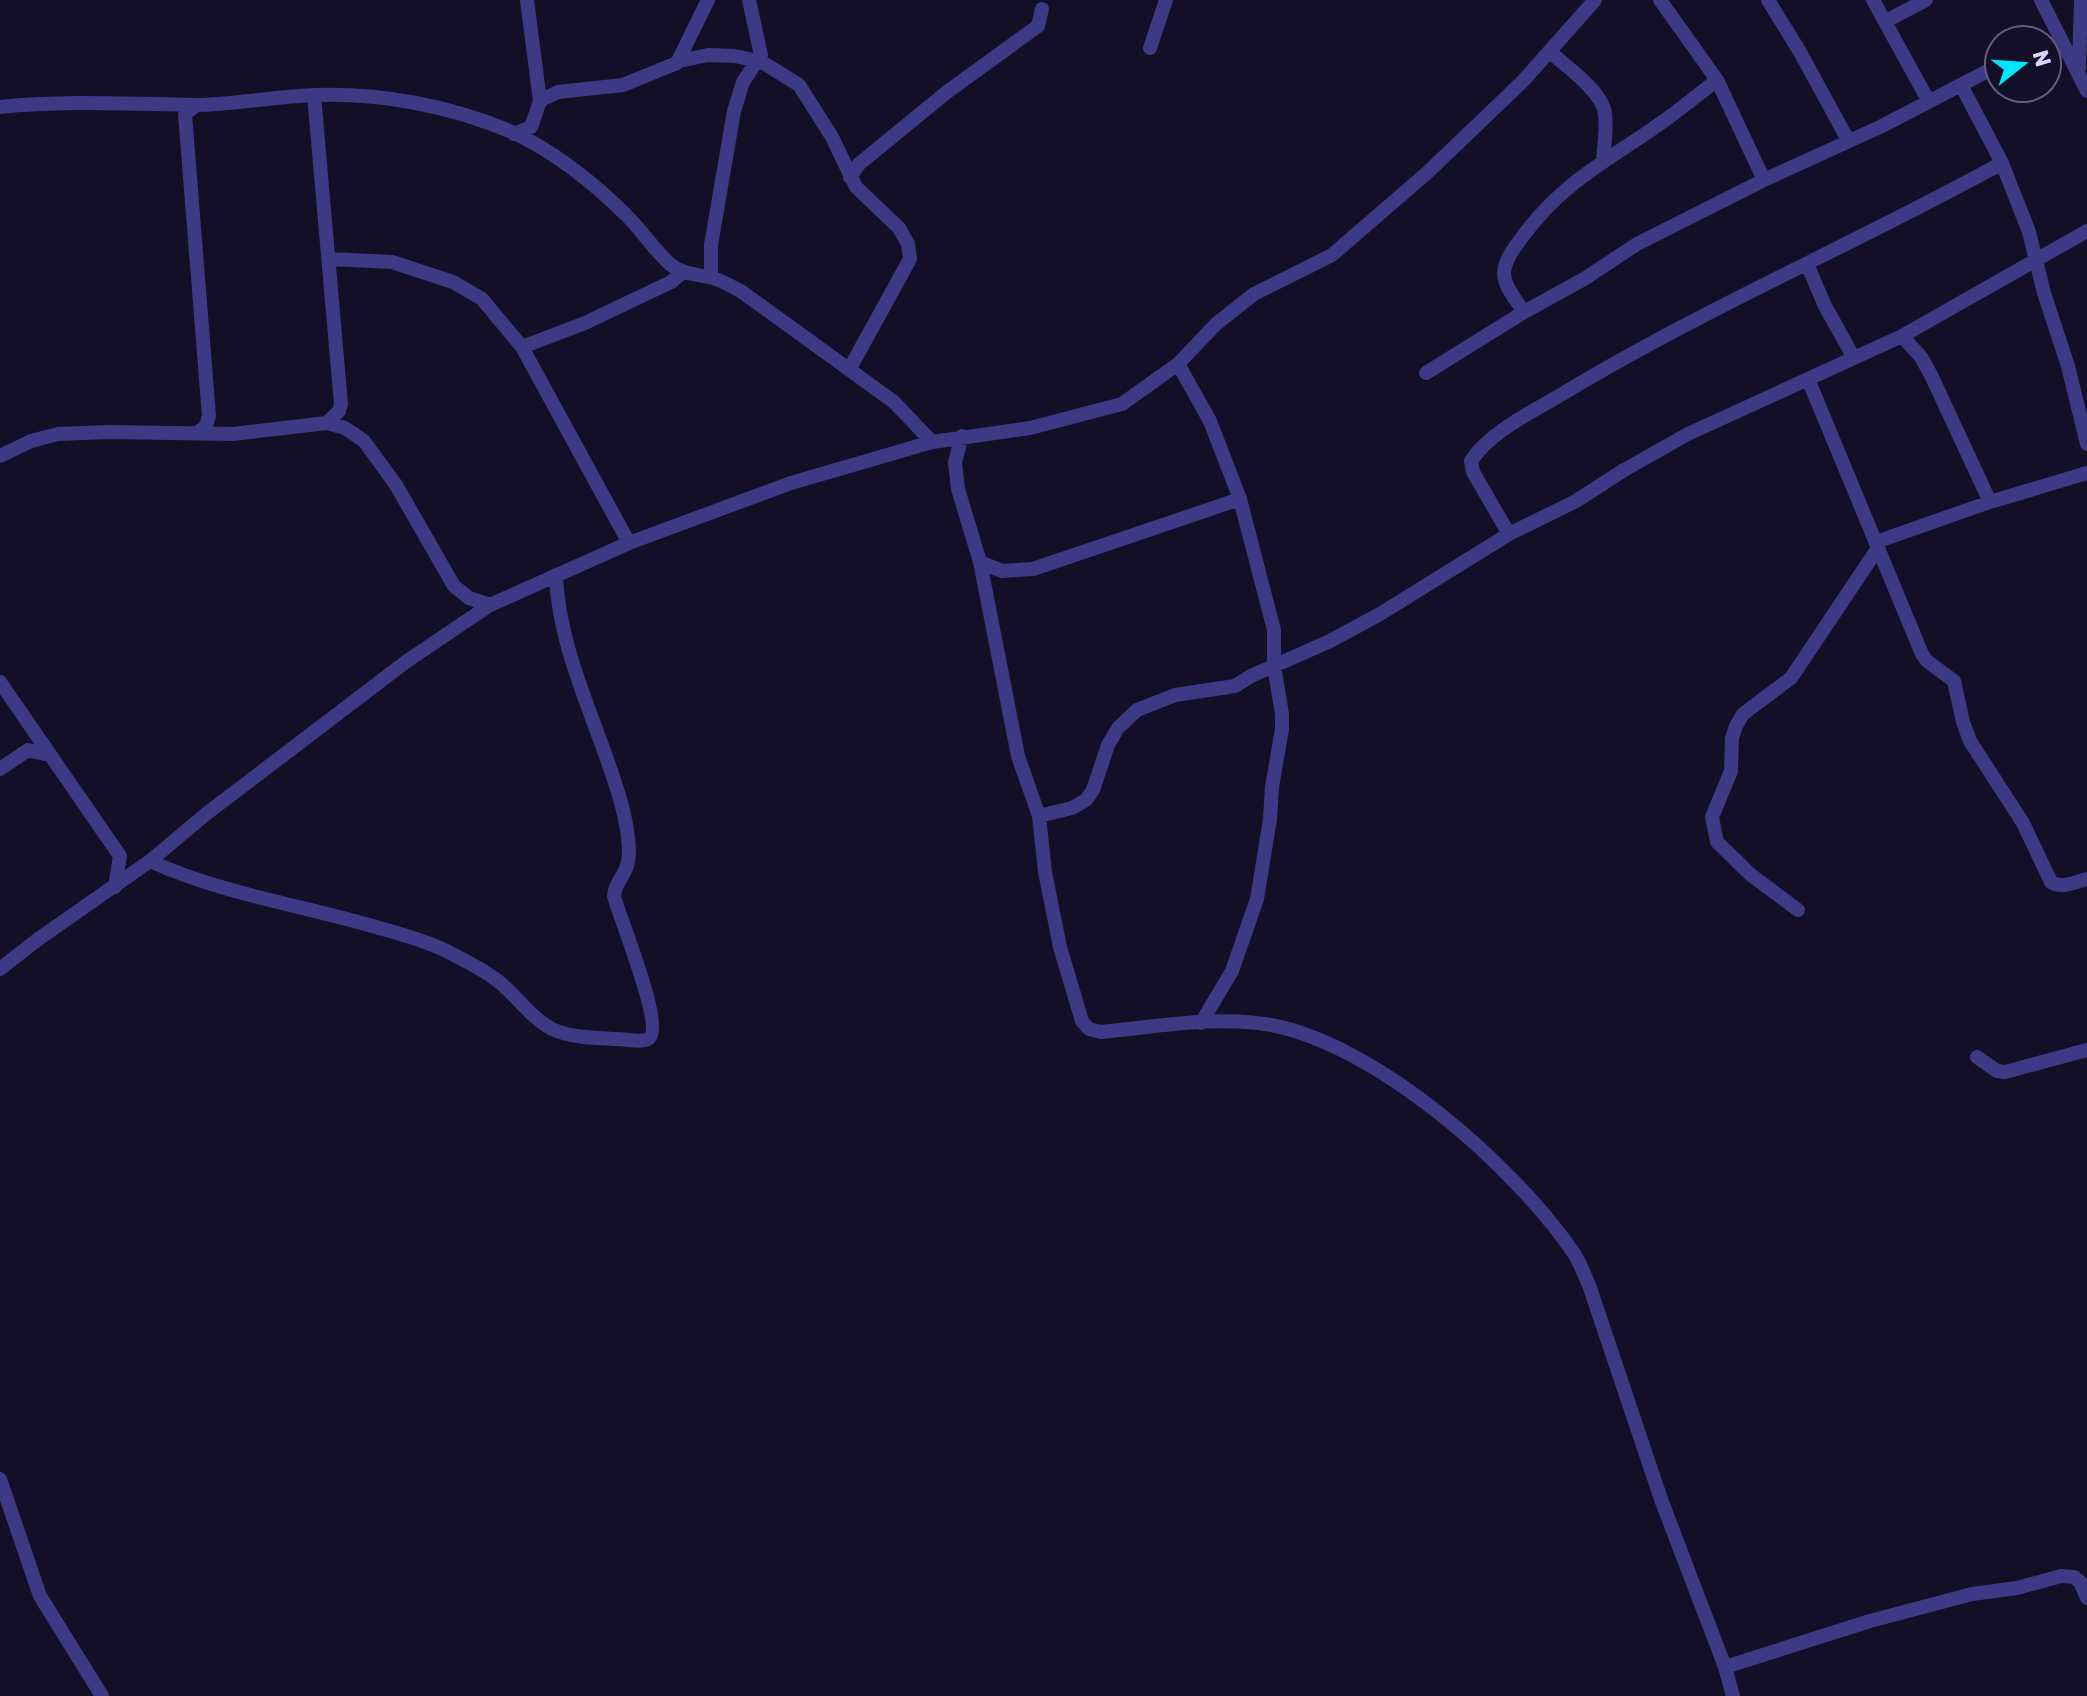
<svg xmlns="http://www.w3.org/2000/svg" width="2087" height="1696" font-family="Rubik,sans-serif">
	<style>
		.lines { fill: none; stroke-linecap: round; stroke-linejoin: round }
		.minor { stroke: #3d3a85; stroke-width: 14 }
	</style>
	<rect width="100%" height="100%" fill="#130f26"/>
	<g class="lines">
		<!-- minor -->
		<path class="minor" d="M527 0 540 101
			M1660 0 1717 80 1764 180
			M1768 0 1800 52 1848 140
			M1873 0 1928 100
			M2041 0 2087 91
			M1886 21 1926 0
			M1150 48 1166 0
			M1550 52C1566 66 1603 92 1605 114 1607 129 1604 145 1603 160
			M679 61 708 55 735 56 762 62 799 85 832 137 856 187 899 228 908 244 910 259 850 368
			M2079 68 2081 0
			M1961 85 2002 163 2029 232 2044 293 2068 366 2087 444
			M314 95 341 404 339 411 327 423
			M196 105 185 114 209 416 206 426 196 434
			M0 107C65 100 129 104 195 105 235 105 275 96 316 95 382 93 451 106 512 132 552 150 594 183 625 214 641 229 653 249 670 264 681 274 695 274 709 277 722 280 731 286 742 292L894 402 932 442
			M514 134 531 127 539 104 543 99 558 92 623 85 677 63 708 0
			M850 177 859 164 947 92 1038 26 1042 9
			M329 259 392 262 453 282 482 299 522 347 629 543
			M1807 264 1825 306 1854 358
			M711 277V245L734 111 743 82 761 55 749 0
			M1524 312C1517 301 1505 288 1504 274 1504 260 1515 247 1523 236 1560 186 1598 166 1648 132 1672 116 1694 98 1717 80
			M1902 336 1921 357 1931 375 1990 502
			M522 347 585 323 671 282 683 272
			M1178 364 1210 421 1240 499 1274 630V666L1282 714V729L1272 787 1270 819 1257 899 1232 971 1201 1023
			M1426 373 1524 312 1584 279 1637 244 1764 180 1882 126 1999 65
			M1808 379 1922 654 1927 661 1954 681 1963 722 1970 741 2023 823 2051 882C2061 889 2076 882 2087 879
			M962 436 955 462 958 489 980 562 1018 756 1039 816 1045 872 1060 947 1082 1021 1089 1029 1101 1032C1156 1027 1217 1015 1271 1025 1377 1045 1513 1165 1573 1252 1580 1262 1584 1274 1589 1285L1662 1502 1725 1667 1733 1696
			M0 456 31 441 58 434 109 432 233 434 327 423 345 428 364 441 396 485 454 586 469 598 490 605
			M1509 534 1473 472 1471 461C1488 433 1535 410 1564 393 1705 308 1857 243 2002 163
			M1876 542 1990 502 2087 473
			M980 562 1002 571 1033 569 1240 499
			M0 682 120 856 115 887
			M0 769 28 750 49 755
			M1039 816 1072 808 1086 800 1093 790 1108 745 1118 728 1137 710 1175 695 1235 686 1251 676 1330 641 1380 614 1509 534 1576 501 1624 470 1688 434 1902 336 2087 231
			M150 861C222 894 301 905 376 927 403 935 431 942 456 956 470 963 485 971 498 981 516 995 531 1018 552 1029 571 1038 597 1038 618 1039 626 1039 641 1043 648 1039 666 1028 619 917 614 896 615 878 629 877 629 851 628 820 618 791 608 762 587 702 558 639 556 575
			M1798 910 1751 875 1717 842 1712 817 1731 771 1732 738 1736 726 1743 714 1791 678 1878 548
			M0 969 37 940 150 861 206 814 407 661 490 605 629 543 791 483 932 442 1030 428 1122 404 1178 364 1216 324 1254 294 1332 255 1428 172 1523 81 1595 0
			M1977 1057 1997 1071 2005 1072 2087 1050
			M0 1479 40 1596 102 1696
			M1725 1667 1870 1621 1972 1594 2017 1588 2061 1576 2074 1577 2080 1582 2087 1598"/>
	</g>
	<!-- north arrow -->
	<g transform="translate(2023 64) rotate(73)"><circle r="38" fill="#130f26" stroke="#625e7d" stroke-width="2"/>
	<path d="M0-6L14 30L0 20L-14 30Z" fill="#00e5ff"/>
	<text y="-12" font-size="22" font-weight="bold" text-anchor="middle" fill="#d9d4ff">N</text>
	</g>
</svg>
